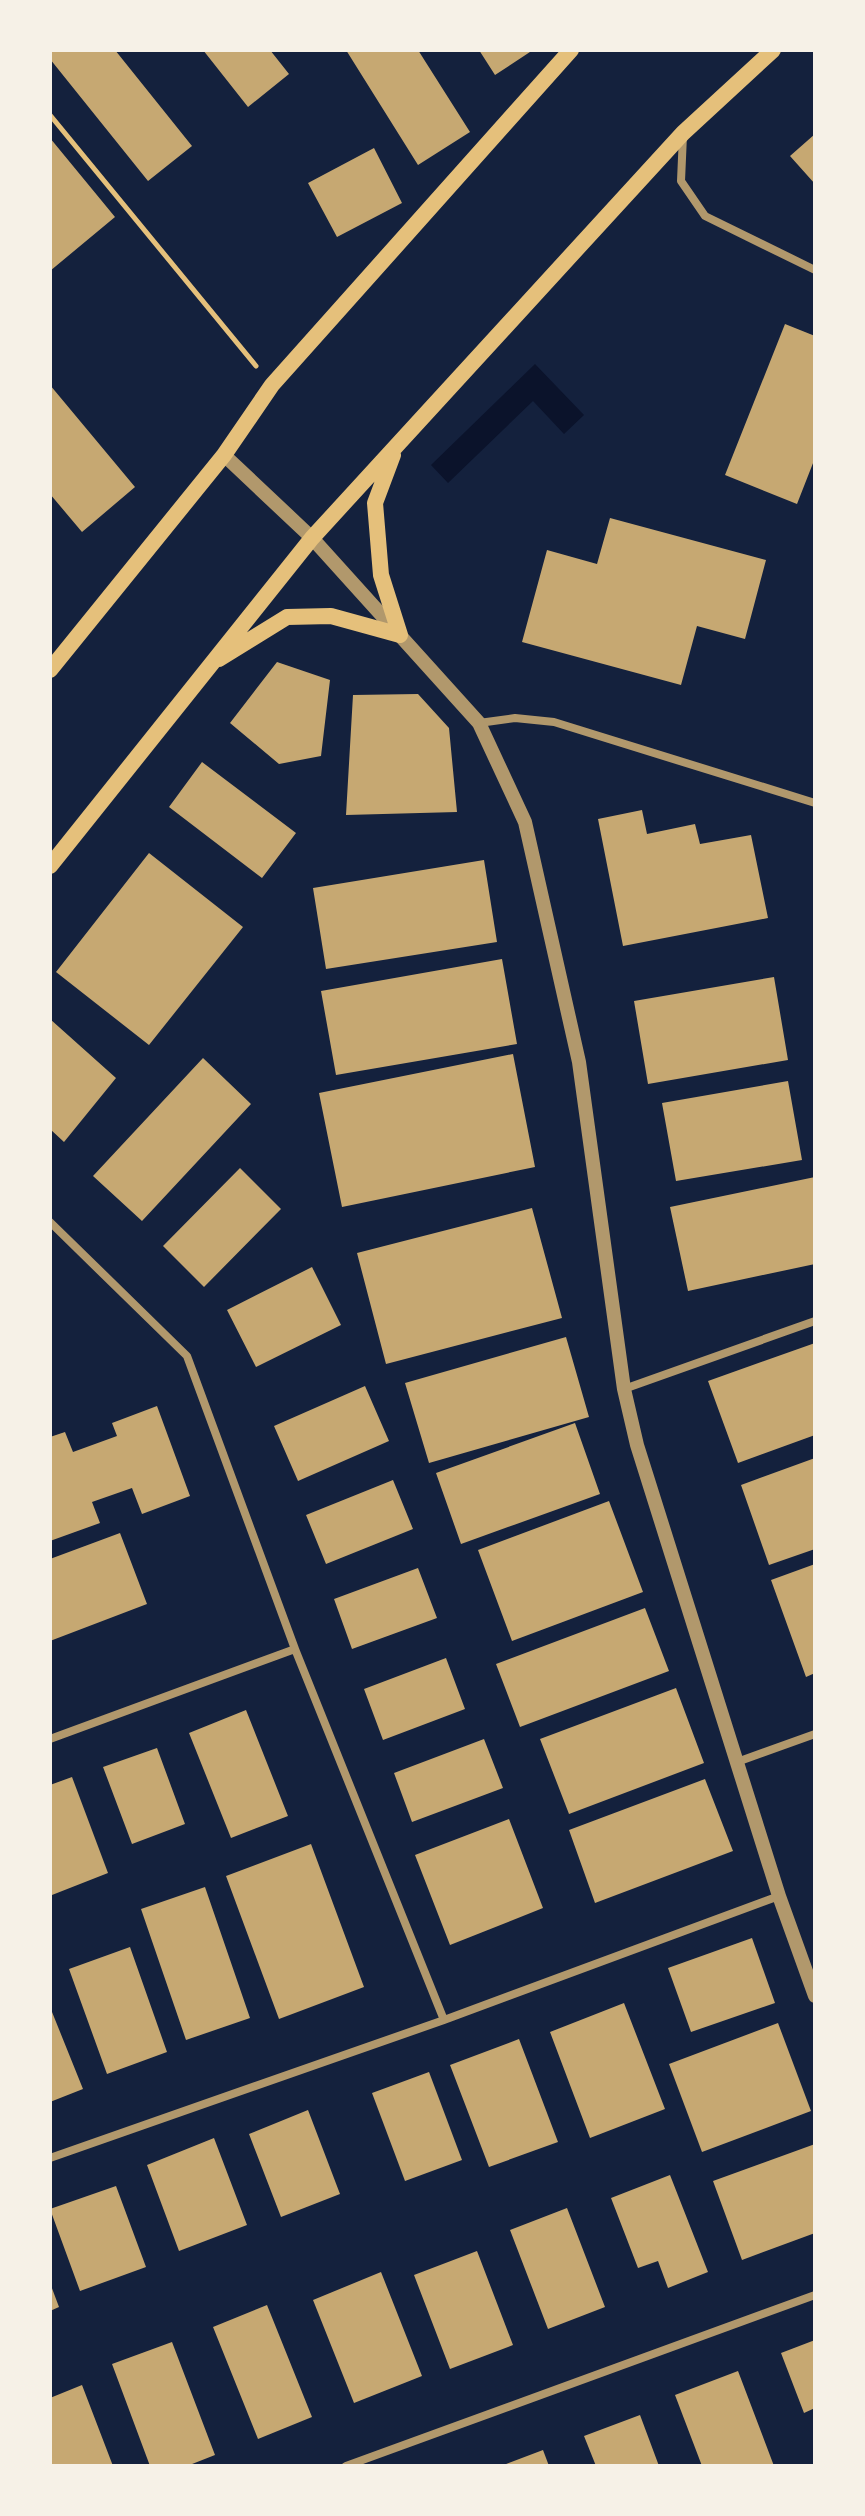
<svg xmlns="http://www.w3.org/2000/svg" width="865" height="2516" font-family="Ubuntu,sans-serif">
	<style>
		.water { fill: #0b132b }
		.building { fill: #c6a872 }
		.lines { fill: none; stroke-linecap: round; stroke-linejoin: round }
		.path { stroke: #e5c07b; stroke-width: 5 }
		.minor { stroke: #b1986c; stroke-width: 8 }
		.tertiary { stroke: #b1986c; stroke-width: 14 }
		.secondary { stroke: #e5c07b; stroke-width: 16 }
	</style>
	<rect width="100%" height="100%" fill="#14213d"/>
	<!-- water -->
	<path class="water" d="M535 364 584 415 564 434 533 401 448 483 431 465Z"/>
	<!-- building -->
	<path class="building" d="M50 50H115L192 146 148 181 50 59Z
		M203 50H270L289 74 248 107Z
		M346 50H418L470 132 418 165Z
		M479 50H533L495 75Z
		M815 134V184L790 156Z
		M50 138 115 217 50 271Z
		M374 148 402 203 337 237 308 183Z
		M785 324 815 336V458L797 504 725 475Z
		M50 385 135 487 82 532 50 494Z
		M610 518 766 560 745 639 697 626 681 685 522 642 547 550 597 564Z
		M277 662 330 680 321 756 279 764 230 723Z
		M418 694 449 728 457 812 346 815 353 695Z
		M202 762 296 833 262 878 169 807Z
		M642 810 647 834 695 824 700 844 751 835 768 918 623 946 598 819Z
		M149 853 243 927 149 1045 56 972Z
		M484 860 497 942 326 969 313 888Z
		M502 959 517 1044 336 1075 321 991Z
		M774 977 788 1060 648 1084 634 1001Z
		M50 1019 116 1078 64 1142 50 1129Z
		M513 1054 535 1167 342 1207 319 1093Z
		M203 1058 251 1104 142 1221 93 1176Z
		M788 1081 802 1160 676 1181 662 1103Z
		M240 1168 281 1209 204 1287 163 1246Z
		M815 1177V1264L688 1291 670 1207Z
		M532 1208 562 1318 386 1364 357 1253Z
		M312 1267 341 1325 256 1367 227 1310Z
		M566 1337 589 1417 429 1463 405 1383Z
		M815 1343V1435L738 1463 708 1381Z
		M365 1386 389 1441 298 1481 274 1426Z
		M157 1406 190 1496 142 1514 132 1488 92 1502 100 1523 50 1541V1437L65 1432 73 1452 117 1436 112 1423Z
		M575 1423 600 1494 461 1544 436 1473Z
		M815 1458V1549L769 1565 741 1485Z
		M393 1480 413 1529 326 1564 306 1515Z
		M609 1501 643 1592 512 1641 478 1550Z
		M120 1533 147 1604 50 1641V1559Z
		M815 1564V1673L806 1677 771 1580Z
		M418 1568 437 1618 352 1649 334 1599Z
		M645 1608 669 1671 520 1727 496 1664Z
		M446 1658 465 1709 383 1740 364 1689Z
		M676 1688 704 1763 569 1814 540 1739Z
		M246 1710 288 1816 231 1838 189 1733Z
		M484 1739 503 1788 412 1822 394 1773Z
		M157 1748 185 1824 132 1844 103 1767Z
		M72 1777 108 1873 52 1895 50 1785Z
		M705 1779 733 1851 595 1903 569 1830Z
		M509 1819 543 1908 450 1945 415 1855Z
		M311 1844 364 1987 279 2019 226 1876Z
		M205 1887 250 2018 186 2040 141 1909Z
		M752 1938 775 2003 691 2032 668 1968Z
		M130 1947 167 2052 107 2074 69 1969Z
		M624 2003 665 2109 590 2138 550 2032Z
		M50 2007 83 2089 50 2102Z
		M778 2023 811 2111 702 2152 669 2064Z
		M519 2039 558 2142 489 2167 450 2065Z
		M429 2072 462 2160 405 2181 372 2093Z
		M308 2110 340 2194 281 2217 249 2134Z
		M214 2138 247 2225 179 2251 147 2165Z
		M815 2144V2233L742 2260 713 2181Z
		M670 2175 708 2272 668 2288 658 2261 638 2268 611 2198Z
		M116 2186 146 2267 80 2291 50 2209Z
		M567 2208 605 2307 548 2329 510 2230Z
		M477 2251 513 2345 450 2369 414 2275Z
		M381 2272 422 2376 354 2403 313 2300Z
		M50 2283 59 2307 50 2311Z
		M267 2305 312 2417 258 2439 213 2327Z
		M815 2340V2408L804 2413 781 2353Z
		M172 2342 215 2455 187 2466H150L112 2364Z
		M738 2371 774 2466H702L675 2395Z
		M82 2385 113 2466H50V2398Z
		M640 2415 659 2466H596L584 2436Z
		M543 2450 549 2466H501Z"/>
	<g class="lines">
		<!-- path -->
		<path class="path" d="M50 115 256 366"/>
		<!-- minor -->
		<path class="minor" d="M683 135 681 181 705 216 815 270
			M479 723 515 718 554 722 815 803
			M50 1222 187 1356 295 1649 444 2020
			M624 1389 815 1321
			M50 1739 295 1649
			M737 1762 815 1734
			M50 2158 444 2020 779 1896
			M346 2466 815 2295"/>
		<!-- tertiary -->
		<path class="tertiary" d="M224 455 312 538 479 723 525 822 579 1062 624 1389 637 1445 779 1896 815 1996"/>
		<!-- secondary -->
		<path class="secondary" d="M393 455 375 503 381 575 400 635
			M219 659 287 617 331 616 400 635
			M50 670 224 455 272 385 571 50
			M50 866 312 538 683 133 773 50"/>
	</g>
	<!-- border -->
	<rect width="865" height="2516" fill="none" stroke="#f6f1e7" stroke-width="104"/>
</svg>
